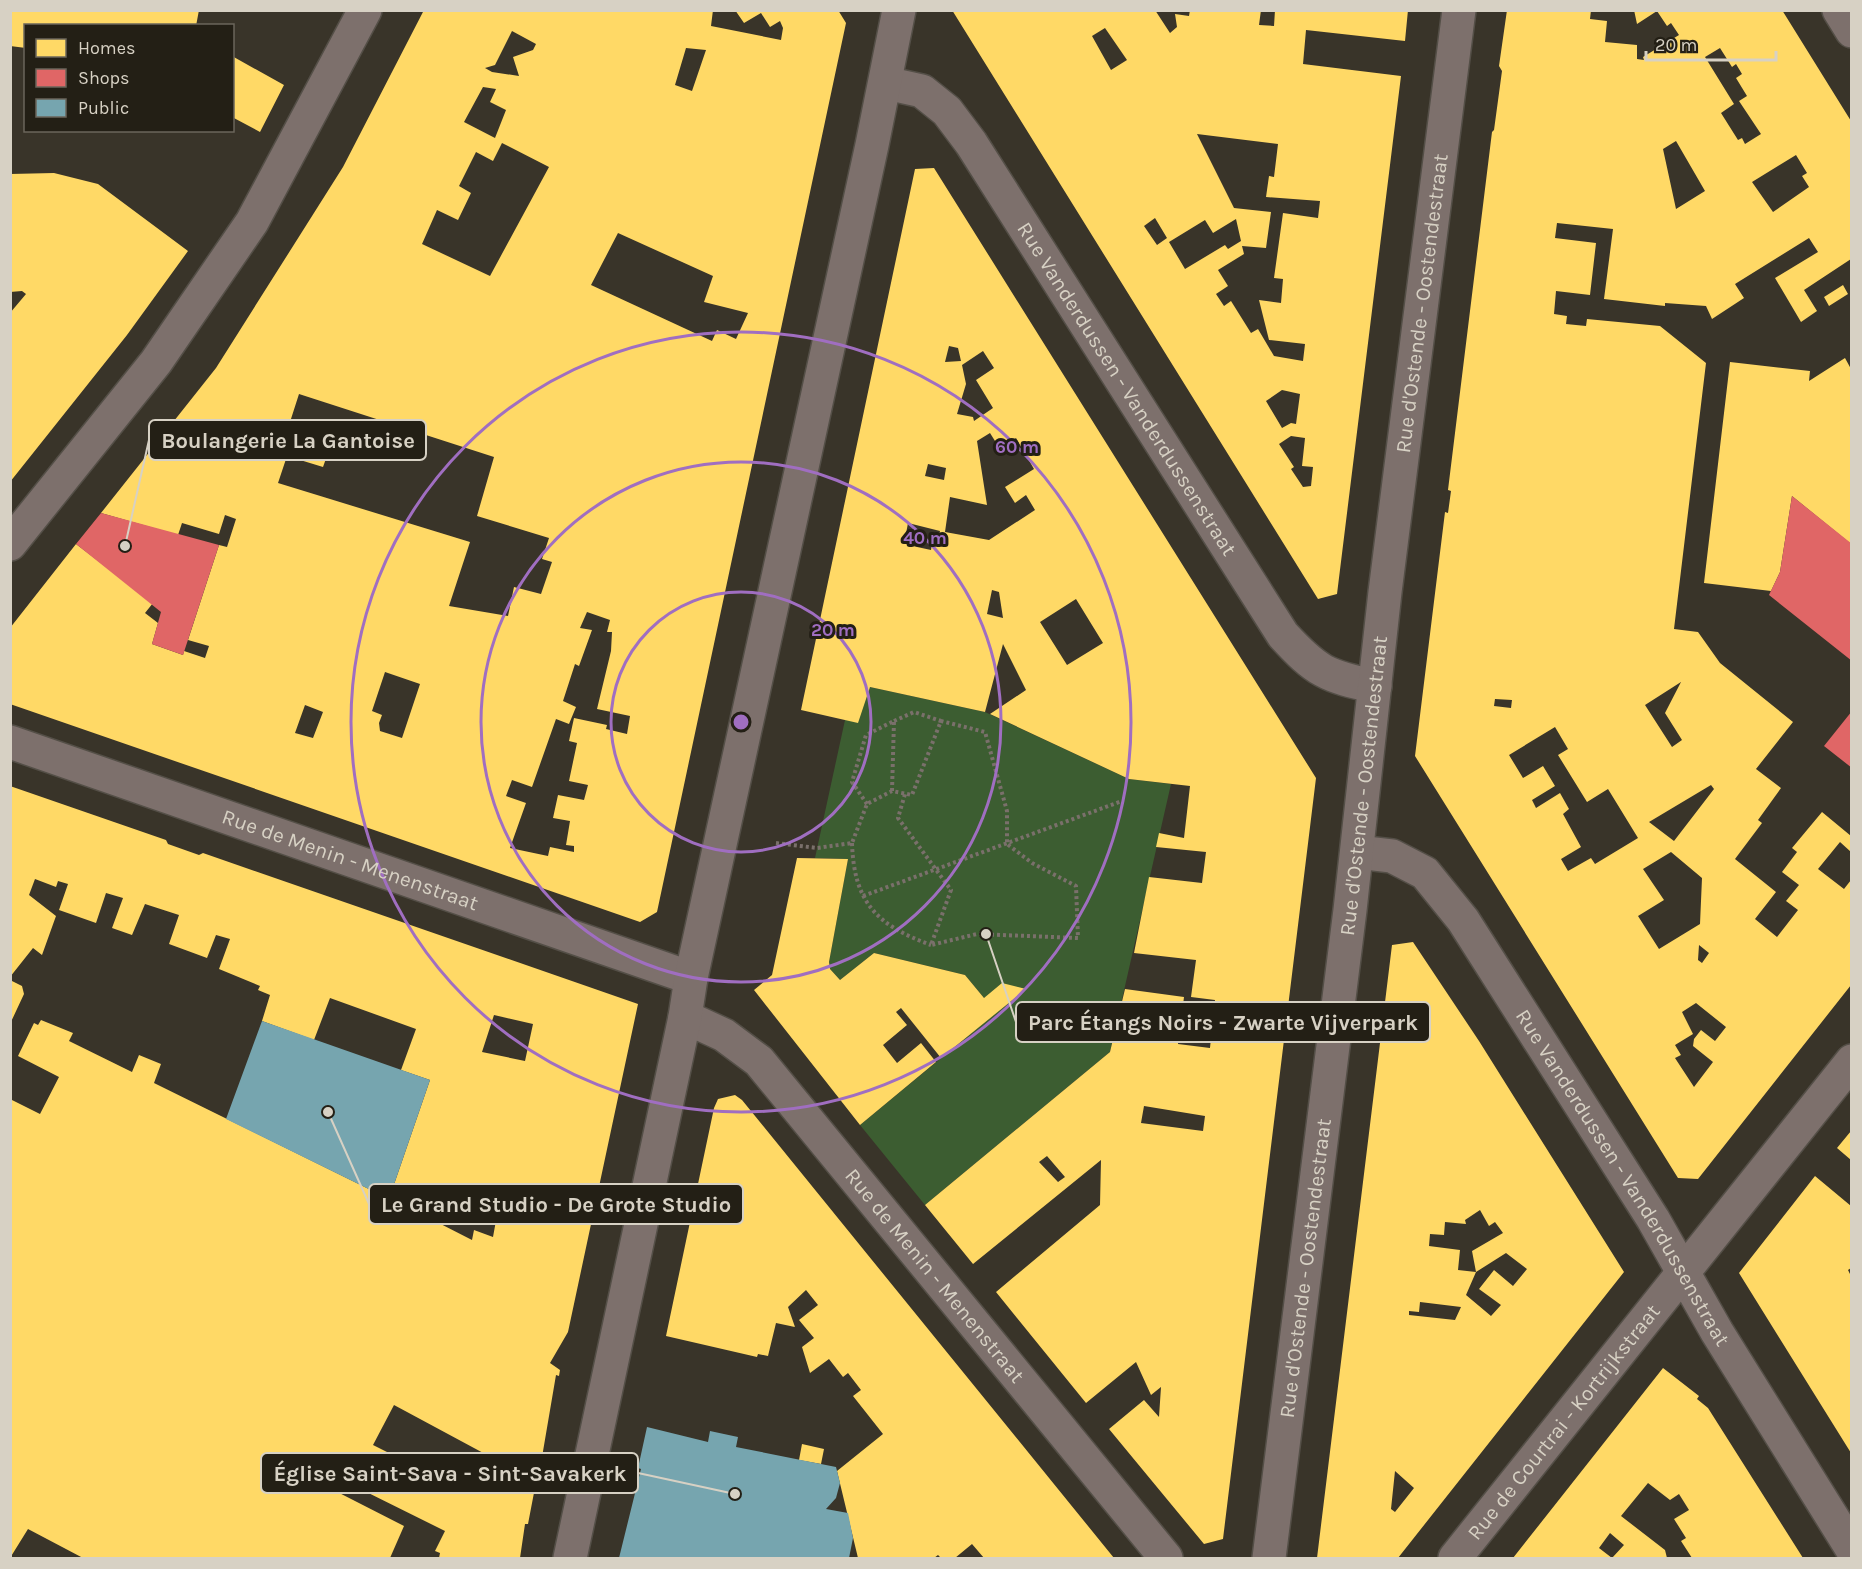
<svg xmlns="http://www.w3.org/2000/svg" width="1862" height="1569" font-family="Karla,sans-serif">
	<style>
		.green { fill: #3c5d31 }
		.homes { fill: #ffd966; fill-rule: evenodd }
		.shops { fill: #e06666 }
		.public { fill: #76a5af }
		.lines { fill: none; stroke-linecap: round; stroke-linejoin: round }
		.minor-casing { stroke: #544f47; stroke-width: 36 }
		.path { stroke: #7a706b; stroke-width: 4; stroke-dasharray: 3 3; stroke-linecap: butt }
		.minor { stroke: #7d706c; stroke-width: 33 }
		.ring { fill: none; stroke: #a06ec1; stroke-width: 3 }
		.labels { text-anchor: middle; stroke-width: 6; stroke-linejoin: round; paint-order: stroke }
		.street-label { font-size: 21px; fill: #d7d1c4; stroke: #231f15 }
		.centre { fill: #a06ec1; stroke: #231f15; stroke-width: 3 }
		.ring-label { font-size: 18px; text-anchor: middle; font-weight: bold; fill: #a06ec1; stroke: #231f15; stroke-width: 6; stroke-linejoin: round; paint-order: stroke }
		.leader { fill: none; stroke: #d7d1c4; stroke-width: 2 }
		.callout-dot { fill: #d7d1c4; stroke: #231f15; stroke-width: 2 }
		.callout { fill: #231f15; stroke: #d7d1c4; stroke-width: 2 }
		.callout-label { font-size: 22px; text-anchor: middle; font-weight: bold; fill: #d7d1c4 }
	</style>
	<rect width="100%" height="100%" fill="#393429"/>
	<!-- green -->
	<path class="green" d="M870 687 985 712 1129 779 1171 784 1110 1052 925 1205 860 1125 1025 989 984 998 965 975 874 953 840 980 830 969 829 962 848 859 815 858 845 720Z"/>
	<!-- homes -->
	<path class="homes" d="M10 10H199L196 26H26V48L10 46Z
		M424 10H713L711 26 781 40 783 28 780 21 770 27 761 13 744 23 735 10H838L846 23 657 912 640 922 10 704V628L76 544 153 603 145 613 158 623 152 644 183 655 184 651 205 658 209 646 188 640 219 545 227 547 236 519 225 515 219 534 182 523 178 535 101 513 216 368 343 167ZM512 31 536 44 533 50 513 57 519 76 492 72 485 68 495 65ZM686 48 706 50 692 91 675 85ZM483 87 496 89 490 102 506 110 495 138 464 122ZM502 143 549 167 490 276 422 244 437 210 458 220 471 193 459 186 476 152 493 161ZM618 233 713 276 704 302 748 313 736 339 717 330 712 341 591 285ZM299 394 494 457 477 516 549 538 542 559 552 562 541 594 514 587 508 616 449 606 470 542 278 483 287 456 323 467 334 436 290 422ZM587 612 610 620 607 632H612L611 651 597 709 630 716 627 734 606 729 607 725 574 718 569 741 577 743 569 781 588 785 584 800 558 795 553 818 570 821 566 845 574 846V852L550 847 548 856 510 848 526 803 506 796 512 780 532 787 556 719 569 724 576 707 563 701 575 664 579 666 592 630 580 628ZM385 672 420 684 402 738 380 731 379 723 382 715 372 711ZM305 705 323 712 313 738 295 733Z
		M952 10H1155L1170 33 1177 27 1175 14 1189 16 1190 10H1261L1259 25 1274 26 1275 10H1408L1405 41 1306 30 1303 64 1401 76 1337 594 1318 599ZM1105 28 1127 60 1111 70 1092 36ZM1197 134 1278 144 1274 177 1269 176 1266 197 1320 201 1318 218 1283 213 1274 278 1283 279 1281 303 1259 300 1269 340 1305 344 1303 361 1274 356 1258 329 1251 333 1231 301 1224 306 1216 294 1228 286 1218 270 1244 254 1242 246 1266 248 1271 212 1234 208ZM1155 218 1167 238 1157 245 1144 226ZM1236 219 1241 241 1228 249 1225 245 1185 269 1169 242 1205 220 1213 233ZM1282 390 1300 394 1296 424 1291 423 1282 428 1266 401ZM1291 436 1305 438 1302 466 1313 467 1311 486 1303 487 1291 469 1294 467 1279 444Z
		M1507 10H1591L1590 19 1607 21 1605 42 1637 45V59L1644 60 1643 57 1679 35 1671 23 1667 26 1657 11 1637 24 1634 10H1782L1851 121V259L1804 290 1817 311 1801 322 1775 278 1818 252 1809 238 1735 284 1744 298 1712 319 1706 306 1665 303V306L1604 299 1613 229 1557 223 1555 238 1596 243 1590 295 1556 291 1554 314 1567 316 1566 324 1586 326 1587 319 1660 326 1706 363 1674 629 1698 632 1720 663 1793 722 1756 769 1781 788 1758 820 1762 823 1735 859 1776 892 1755 919 1777 937 1798 910 1786 901 1799 885 1782 872 1797 852 1792 848 1822 812 1851 836V852L1840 842 1818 869 1844 889 1851 880V985L1698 1179 1678 1178 1415 756 1445 512 1448 513 1451 491 1448 490 1492 132 1494 130 1502 71 1499 66ZM1720 48 1732 67 1736 64 1742 74 1736 78 1747 96 1739 101 1761 134 1745 144 1742 138 1738 140 1721 113 1734 104 1705 57ZM1676 141 1705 191 1676 209 1663 149ZM1796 155 1807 173 1802 176 1809 187 1773 212 1752 182ZM1681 682 1665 713 1682 740 1672 747 1645 705ZM1495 699 1512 700 1511 708 1494 706ZM1555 727 1568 749 1558 755 1587 802 1608 789 1638 838 1595 864 1591 858 1568 871 1561 859 1581 847 1563 814 1569 809 1560 793 1536 808 1532 800 1555 786 1543 766 1523 778 1509 755ZM1711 785 1714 789 1674 841 1649 822ZM1671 852 1702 878 1700 924 1659 949 1638 916 1664 900 1643 869ZM1699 945 1709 953 1702 963 1698 960ZM1696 1003 1726 1027 1715 1041 1701 1030 1694 1039 1693 1046 1713 1062 1694 1087 1675 1058 1681 1055 1675 1045 1693 1034 1682 1012Z
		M232 56 284 85 260 132 232 117Z
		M934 168 1316 778 1223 1539 1204 1544 1109 1429 1144 1400 1159 1417 1161 1387 1151 1395 1136 1362 1086 1403 996 1292 1100 1205 1101 1160 973 1264 925 1205 1110 1052 1125 989 1184 997 1178 1044 1210 1048 1215 1000 1191 997 1196 960 1134 953 1149 877 1202 883 1206 852 1156 847 1159 833 1184 838 1190 786 1129 779 990 714 1026 690 1003 644 985 712 870 687 858 723 801 710 915 169ZM949 346 958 348 961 361 945 362ZM983 351 994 368 976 380 993 408 974 421 973 417 957 414 966 384 962 365ZM990 433 1000 449 1016 438 1034 469 1005 487 1015 503 1026 495 1035 510 989 540 945 532 950 497 987 505 977 441ZM928 464 946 468 944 480 925 476ZM908 523 940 531 937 544 932 543 931 550 908 545 909 540 905 539ZM992 590 999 592 1003 618 987 614ZM1076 599 1103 643 1067 665 1040 622ZM1144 1106 1205 1116 1203 1131 1141 1123ZM1047 1156 1065 1177 1058 1182 1039 1162Z
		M54 173 98 184 188 251 127 335 10 482V313L26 294 22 291 10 292V174Z
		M1843 285 1848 294 1829 306 1824 297Z
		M1845 358 1851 369V544L1792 496 1780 572 1771 591 1704 583 1730 362 1810 371 1809 381Z
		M10 786 166 840 168 844 199 855 203 853 638 1004 568 1332 550 1363 560 1370 559 1376 556 1375 541 1463 538 1461 532 1474 537 1477 528 1524H525L520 1558H439L440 1553 435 1551 445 1531 312 1465 306 1476 404 1526 390 1558H83L28 1529 10 1558V1099L40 1114 59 1077 18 1056 34 1023 38 1025 41 1020 73 1033 69 1041 132 1072 139 1055 161 1064 154 1083 389 1199 430 1080 401 1070 416 1029 330 998 314 1040 262 1021 270 995 258 990 260 986 219 969 230 939 216 935 207 958 169 944 179 915 145 904 132 935 112 928 123 898 106 893 96 923 59 910 68 884 58 881 56 887 35 879 29 895 56 916 42 955 33 948 10 977ZM494 1015 533 1024 525 1061 482 1052ZM429 1201 497 1215 493 1237 474 1230 472 1240 425 1216ZM394 1405 487 1455 482 1467 465 1458 451 1484 373 1445Z
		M797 858 848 859 829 962 830 969 840 980 874 953 965 975 984 998 1002 983 1026 989 941 1058 901 1008 896 1012 907 1025 883 1045 897 1063 921 1043 936 1062 860 1125 754 990 772 975Z
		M1413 942 1479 1041 1624 1272 1398 1558H1317L1392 945ZM1480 1210 1489 1226 1495 1222 1503 1233 1472 1251 1476 1272 1506 1253 1527 1269 1513 1286 1494 1270 1479 1289 1501 1305 1491 1316 1466 1295 1476 1272 1458 1270 1460 1250 1429 1246 1430 1234 1444 1235 1445 1222 1466 1224 1465 1220ZM1420 1302 1461 1307 1455 1320 1409 1315V1311L1419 1312ZM1395 1471 1414 1488 1395 1512 1391 1509Z
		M10 980 22 986 24 994 10 1024Z
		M735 1095 742 1100 1114 1558H984L972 1544 955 1558H941L938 1555 934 1558H858L837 1471 883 1434 853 1396 861 1390 848 1373 843 1377 829 1359 810 1373 802 1347 814 1338 799 1320 818 1305 806 1290 788 1307 795 1327 776 1323 768 1356 758 1354 757 1357 666 1336 714 1108 718 1099Z
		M1851 1131V1160L1837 1148Z
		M1815 1176 1851 1206V1268L1848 1270 1851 1276V1453L1739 1273Z
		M1663 1368 1699 1396 1697 1399 1708 1408 1803 1558H1692L1681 1541 1686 1538 1674 1519 1689 1510 1679 1494 1670 1500 1648 1483 1621 1516 1665 1550 1667 1558H1612L1624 1545 1610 1533 1599 1548 1612 1558H1513Z
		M802 1444 824 1449 821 1464 799 1460Z"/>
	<!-- shops -->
	<path class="shops" d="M1792 496 1852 544V661L1769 595 1780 572Z
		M101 513 219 545 183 655 152 644 161 612 76 544Z
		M1852 711V768L1824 746Z"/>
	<!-- public -->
	<path class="public" d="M262 1021 430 1080 389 1199 226 1119Z
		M647 1427 708 1442 710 1431 738 1437 736 1447 836 1467 840 1483 836 1498 826 1509 848 1513 853 1538 849 1558H619L641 1469 638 1468Z"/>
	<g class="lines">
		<defs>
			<g id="minor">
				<path d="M1839 10 1852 31"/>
				<path id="s1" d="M886 83 922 91 947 111 971 143 1283 635C1316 671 1327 677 1375 686"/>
				<path d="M10 544 156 362 252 222 365 10"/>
				<path id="s2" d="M10 742 691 978"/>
				<path id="s3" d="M1357 852 1392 856 1425 873 1463 920 1653 1219 1717 1332 1852 1549"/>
				<path id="s4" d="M685 1017 724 1035 759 1061 1166 1558"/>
				<path d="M570 1558 685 1017 691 978 872 145 899 10"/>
				<path id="s5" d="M1269 1558 1350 910 1385 592 1459 10"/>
				<path id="s6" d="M1455 1558 1852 1061"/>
			</g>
		</defs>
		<!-- minor casing -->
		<use href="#minor" class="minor-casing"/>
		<!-- path -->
		<path class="path" d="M894 721 914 712 941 721
			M867 804 852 782 866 735 894 721 892 791
			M776 843 817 848 852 843 867 804 892 791 912 795 941 721 985 732 1007 811V844L1032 863 1076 886 1078 938 977 934 931 945 951 890 898 818 905 794
			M852 843C854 902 876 925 931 945
			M863 896 1122 801"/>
		<!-- minor -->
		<use href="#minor" class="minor"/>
	</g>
	<!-- distance rings -->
	<g class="ring">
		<circle cx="741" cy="722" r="130"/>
		<circle cx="741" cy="722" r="260"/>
		<circle cx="741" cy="722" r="390"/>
	</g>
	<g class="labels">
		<!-- street labels -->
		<g class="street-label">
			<text dy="7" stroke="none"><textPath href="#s5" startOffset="1264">Rue d'Ostende - Oostendestraat</textPath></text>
			<text dy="7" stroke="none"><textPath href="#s1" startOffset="400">Rue Vanderdussen - Vanderdussenstraat</textPath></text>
			<text dy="7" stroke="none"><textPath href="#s5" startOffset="778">Rue d'Ostende - Oostendestraat</textPath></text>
			<text dy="7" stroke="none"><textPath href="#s2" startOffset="360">Rue de Menin - Menenstraat</textPath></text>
			<text dy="7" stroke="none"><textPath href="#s3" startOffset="436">Rue Vanderdussen - Vanderdussenstraat</textPath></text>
			<text dy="7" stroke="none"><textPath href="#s5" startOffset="292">Rue d'Ostende - Oostendestraat</textPath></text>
			<text dy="7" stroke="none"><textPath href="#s4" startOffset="364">Rue de Menin - Menenstraat</textPath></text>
			<text dy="7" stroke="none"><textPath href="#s6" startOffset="174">Rue de Courtrai - Kortrijkstraat</textPath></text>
		</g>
	</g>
	<circle cx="741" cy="722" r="9" class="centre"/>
	<g class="ring-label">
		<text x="1017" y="453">60 m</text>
		<text x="925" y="544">40 m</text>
		<text x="833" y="636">20 m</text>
	</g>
	<!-- callouts -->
	<path class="leader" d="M125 546L149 440M986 934L1016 1022M328 1112L369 1204M735 1494L638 1473"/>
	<g class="callout-dot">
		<circle cx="125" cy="546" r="6"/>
		<circle cx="986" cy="934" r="6"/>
		<circle cx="328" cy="1112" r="6"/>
		<circle cx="735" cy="1494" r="6"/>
	</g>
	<g class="callout">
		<rect x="149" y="420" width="277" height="40" rx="6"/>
		<rect x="1016" y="1002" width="414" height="40" rx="6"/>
		<rect x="369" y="1184" width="374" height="40" rx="6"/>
		<rect x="261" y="1453" width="377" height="40" rx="6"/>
	</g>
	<g class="callout-label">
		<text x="288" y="448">Boulangerie La Gantoise</text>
		<text x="1223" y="1030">Parc Étangs Noirs - Zwarte Vijverpark</text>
		<text x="556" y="1212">Le Grand Studio - De Grote Studio</text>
		<text x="450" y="1481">Église Saint-Sava - Sint-Savakerk</text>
	</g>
	<!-- border -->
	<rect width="1862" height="1569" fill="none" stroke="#d7d1c4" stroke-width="24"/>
	<!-- legend -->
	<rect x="24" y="24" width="210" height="108" fill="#231f15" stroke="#6b665b" stroke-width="1.5"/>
	<rect x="36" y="39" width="30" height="18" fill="#ffd966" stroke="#6b665b" stroke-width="1.5"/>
	<text x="78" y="54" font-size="18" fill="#d7d1c4">Homes</text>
	<rect x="36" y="69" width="30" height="18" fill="#e06666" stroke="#6b665b" stroke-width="1.5"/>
	<text x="78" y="84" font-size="18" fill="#d7d1c4">Shops</text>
	<rect x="36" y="99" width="30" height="18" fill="#76a5af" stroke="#6b665b" stroke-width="1.5"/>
	<text x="78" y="114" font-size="18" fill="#d7d1c4">Public</text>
	<!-- scale -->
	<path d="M1646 51v9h130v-9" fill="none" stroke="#d7d1c4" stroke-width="3"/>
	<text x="1655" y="51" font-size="18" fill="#d7d1c4" stroke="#231f15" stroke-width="4.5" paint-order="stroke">20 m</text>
</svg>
